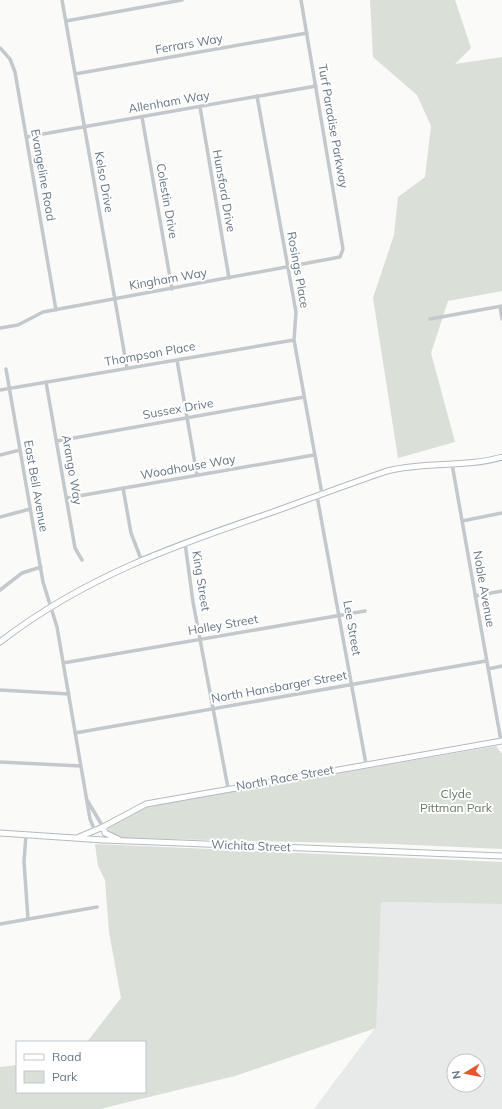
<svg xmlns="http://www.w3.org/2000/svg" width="502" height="1109" font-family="Mulish,sans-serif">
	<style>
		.built { fill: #e8e9e9; fill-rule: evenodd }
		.green { fill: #dadfd7 }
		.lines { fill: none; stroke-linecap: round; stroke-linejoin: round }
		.secondary-casing { stroke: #b3babf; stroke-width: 7 }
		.street { stroke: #c3c8cc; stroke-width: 3.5 }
		.secondary { stroke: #fff; stroke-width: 5 }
		.labels { text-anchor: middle; stroke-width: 4; stroke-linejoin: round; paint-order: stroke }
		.street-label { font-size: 12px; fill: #657683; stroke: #fff }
		.park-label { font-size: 12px; fill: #687a64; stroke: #fff }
	</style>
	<rect width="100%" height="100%" fill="#fafaf8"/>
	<!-- built -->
	<path class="built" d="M381 902 502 904V1109H314L375 1028ZM454 1061H478V1085H454Z"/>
	<!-- green -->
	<path class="green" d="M370 0H455L471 48 455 64 502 57V291L448 301 431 353 455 442 398 458 373 298 394 235 398 197 425 177 431 126 417 95 373 57Z
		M496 746 502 754V849L393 844 120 838 108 832V828L139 810 150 806Z
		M95 844 502 862V904L381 902 376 1028 235 1076 100 1109H0V1067L17 1065V1092H145V1042H87L121 998 109 932 105 880 98 866Z"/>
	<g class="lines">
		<defs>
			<path id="secondary" d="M0 642C84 577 173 546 273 512 311 498 349 484 387 471 425 461 464 468 502 457
				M103 827 105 833 118 839
				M0 833 104 840 502 856
				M79 837 103 827 146 804 502 741"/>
		</defs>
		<!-- secondary casing -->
		<use href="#secondary" class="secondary-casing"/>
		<!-- street -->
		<path class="street" d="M62 0 127 368
			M66 21 182 0
			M0 48 10 59 15 72 56 310
			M75 74 307 33
			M257 96 296 312 294 340 322 494
			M200 107 229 278
			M142 117 172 289
			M26 137 316 86
			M500 307 502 319
			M430 319 502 306
			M0 328 18 325 43 312 340 257 343 249 301 0
			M177 360 197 475
			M6 369 43 582 57 627 90 819 95 831
			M46 382 75 548 82 560
			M0 390 294 340
			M57 441 304 397
			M0 455 20 450
			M452 464 501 741
			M123 488 131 533 141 559
			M317 496 366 764
			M67 498 314 455
			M0 517 30 509
			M462 521 502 513
			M185 543 193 602 228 788
			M0 590 22 573 41 567
			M475 596 502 591
			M63 663 365 611
			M488 669 502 666
			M0 690 69 694
			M75 733 486 661
			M0 762 81 766
			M87 800 103 827
			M26 834 24 862 28 919
			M0 924 97 907"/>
		<!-- secondary -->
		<use href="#secondary" class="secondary"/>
	</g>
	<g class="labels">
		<!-- street labels -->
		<g class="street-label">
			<text transform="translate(189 44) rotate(-10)" y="4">Ferrars Way</text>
			<text transform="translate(169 102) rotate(-10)" y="4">Allenham Way</text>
			<text transform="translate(333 126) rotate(80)" y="4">Turf Paradise Parkway</text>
			<text transform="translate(43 175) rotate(80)" y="4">Evangeline Road</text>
			<text transform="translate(104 182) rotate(80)" y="4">Kelso Drive</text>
			<text transform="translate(224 191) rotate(80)" y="4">Hunsford Drive</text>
			<text transform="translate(167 201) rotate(80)" y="4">Colestin Drive</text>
			<text transform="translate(298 270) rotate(80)" y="4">Rosings Place</text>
			<text transform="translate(168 279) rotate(-10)" y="4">Kingham Way</text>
			<text transform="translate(150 354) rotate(-10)" y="4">Thompson Place</text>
			<text transform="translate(178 409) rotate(-10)" y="4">Sussex Drive</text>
			<text transform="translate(188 467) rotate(-10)" y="4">Woodhouse Way</text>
			<text transform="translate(72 470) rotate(80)" y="4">Arango Way</text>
			<text transform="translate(36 486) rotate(80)" y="4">East Bell Avenue</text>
			<text transform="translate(201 581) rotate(81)" y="4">King Street</text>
			<text transform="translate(484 589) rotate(80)" y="4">Noble Avenue</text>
			<text transform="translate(223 625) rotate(-10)" y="4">Holley Street</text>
			<text transform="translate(352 628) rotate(80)" y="4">Lee Street</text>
			<text transform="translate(279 687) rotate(-10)" y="4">North Hansbarger Street</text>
			<text transform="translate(285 778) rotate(-10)" y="4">North Race Street</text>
			<text transform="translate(251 846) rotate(2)" y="4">Wichita Street</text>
		</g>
		<!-- park labels -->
		<g class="park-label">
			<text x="456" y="798">Clyde<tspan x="456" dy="14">Pittman Park</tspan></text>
		</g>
	</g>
	<!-- legend -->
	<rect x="16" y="1041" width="130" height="52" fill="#ffffff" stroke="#c1c8cd"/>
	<rect x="24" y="1054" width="20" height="6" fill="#ffffff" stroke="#c1c8cd"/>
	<text x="52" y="1061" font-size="12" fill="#657683">Road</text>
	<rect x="24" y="1071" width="20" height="12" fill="#dadfd7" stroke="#c1c8cd"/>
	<text x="52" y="1081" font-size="12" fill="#657683">Park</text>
	<!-- north arrow -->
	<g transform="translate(466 1073) rotate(260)"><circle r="19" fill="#ffffff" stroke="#c1c8cd"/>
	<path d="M0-3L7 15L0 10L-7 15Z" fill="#e4572e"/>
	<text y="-6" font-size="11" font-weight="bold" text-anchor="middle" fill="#657683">N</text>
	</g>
</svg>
